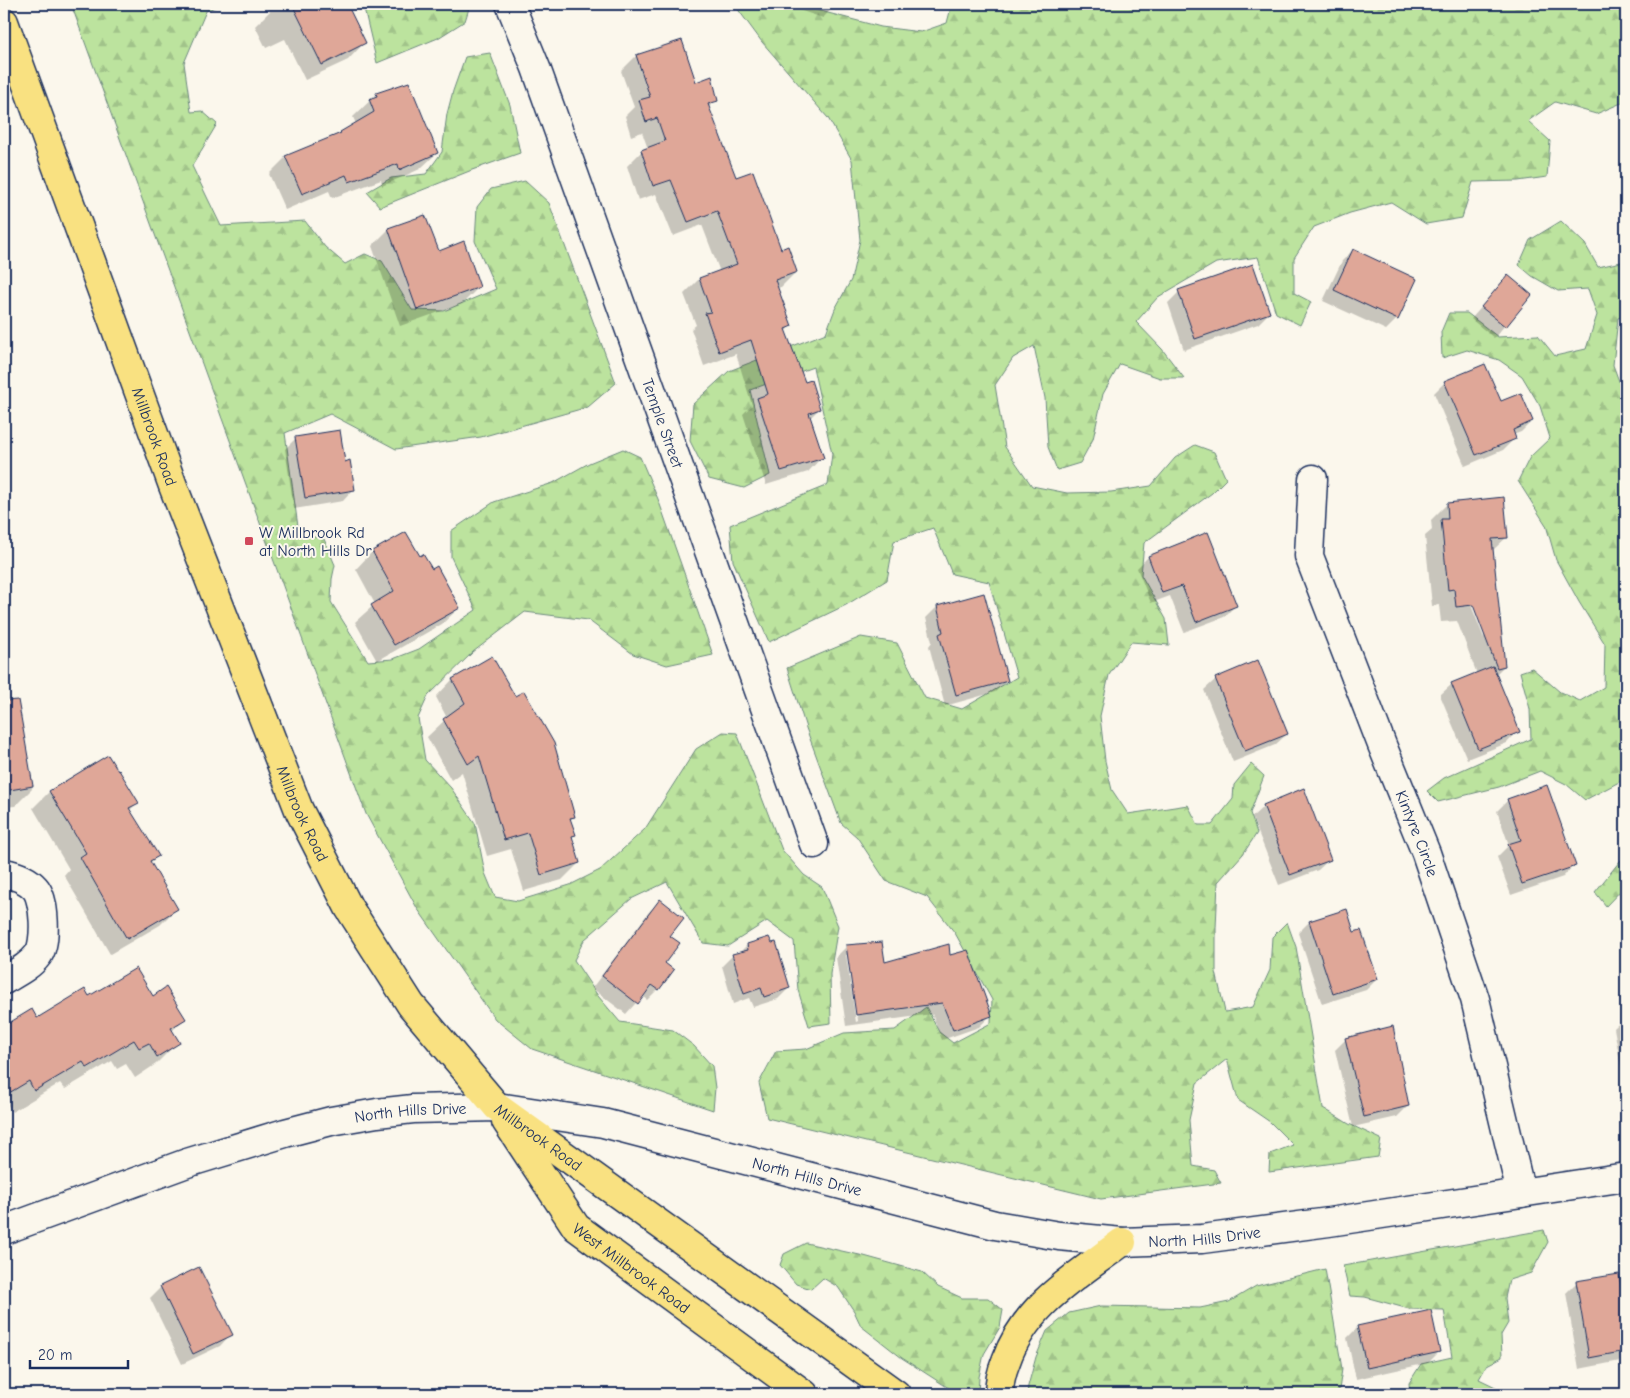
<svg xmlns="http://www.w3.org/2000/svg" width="1630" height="1398" font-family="'Comic Neue',sans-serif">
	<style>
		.forest { fill: url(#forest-firs); stroke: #6c897e }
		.shadow { fill: #0003; fill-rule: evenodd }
		.building { fill: #dfa798; stroke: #1b2f5e }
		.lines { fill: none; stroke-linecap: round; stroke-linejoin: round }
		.street-casing { stroke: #1b2f5e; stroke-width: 31 }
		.secondary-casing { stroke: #1b2f5e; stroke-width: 31 }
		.primary-casing { stroke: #1b2f5e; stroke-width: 31 }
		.street { stroke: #fbf7ec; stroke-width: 28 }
		.secondary { stroke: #fbf7ec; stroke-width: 28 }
		.primary { stroke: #f9e181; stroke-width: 28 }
		.poi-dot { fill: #d1495b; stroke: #fbf7ec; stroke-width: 2 }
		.labels { text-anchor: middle; stroke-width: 4; stroke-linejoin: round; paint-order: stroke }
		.street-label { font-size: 16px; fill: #1b2f5e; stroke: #fbf7ec }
		.poi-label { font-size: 16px; fill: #1b2f5e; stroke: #fbf7ec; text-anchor: start }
	</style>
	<defs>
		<pattern id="forest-firs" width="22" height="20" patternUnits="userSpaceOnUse" patternTransform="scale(1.25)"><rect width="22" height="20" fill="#bce39e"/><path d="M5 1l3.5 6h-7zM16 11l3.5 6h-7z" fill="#a1c38a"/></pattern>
	</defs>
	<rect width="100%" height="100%" fill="#fbf7ec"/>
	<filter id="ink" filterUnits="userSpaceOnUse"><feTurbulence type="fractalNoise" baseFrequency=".02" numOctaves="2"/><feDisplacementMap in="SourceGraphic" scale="10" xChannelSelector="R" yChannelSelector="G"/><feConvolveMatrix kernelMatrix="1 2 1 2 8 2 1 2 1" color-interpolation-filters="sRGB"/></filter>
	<g filter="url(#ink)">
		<!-- forest -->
		<path class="forest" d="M71 4H221L206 11 184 63 191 112 202 111 217 124 192 166 221 226 305 221 325 247 345 264 365 254 382 261 412 310 444 311 496 289 475 241 477 207 491 189 525 181 549 203 616 383 588 407 481 437 396 449 330 414 285 433 299 534 324 539 335 565 332 579 331 602 368 661 393 659 419 649 476 610 451 557V531L494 502 553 483 589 463 623 449 640 457 658 499 713 655 667 665 633 654 588 620 525 612 473 652 428 696 418 718 425 760 451 788 475 823 485 873 495 897 518 901 570 885 600 870 645 829 696 749 723 732 737 733 782 850 804 875 822 887 838 926 830 974 831 1023 809 1026 798 990 794 941 767 921 728 946 703 943 667 882 631 899 584 940 574 960 598 996 620 1022 673 1030 694 1046 712 1066 715 1088 713 1110 532 1049 495 1019 417 908 366 814Z
			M363 4H469L470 5 465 21 438 38 377 63Z
			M734 4H794L881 27 921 32 947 23 952 4H1626V101L1596 114 1555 102 1528 121 1550 141 1547 177 1518 181 1473 182 1462 218 1426 224 1391 202 1350 213 1314 227 1294 258V293L1311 302 1300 325 1276 313 1258 257 1216 263 1158 297 1136 322 1162 349 1184 378H1160L1120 364 1103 394 1093 439 1080 463 1057 470 1048 447 1045 398 1034 346 1013 358 995 385 1005 447 1032 486 1067 493 1111 492 1151 486 1175 458 1195 445 1214 452 1226 479 1212 493 1144 543 1141 575 1166 619 1169 645 1131 642 1109 675 1100 716 1105 761 1112 790 1128 814 1188 805 1198 825H1212L1233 799 1234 785 1251 764 1264 776 1250 813 1257 833 1243 854 1218 882 1216 928V972L1225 1012 1253 1007 1270 970 1272 937 1287 922 1296 947 1323 1108 1349 1124 1381 1139 1378 1157 1269 1172 1270 1154 1293 1145 1270 1122 1238 1100 1227 1059 1197 1083 1189 1120 1193 1166 1214 1170 1221 1183 1101 1199 767 1118 759 1083 776 1051 806 1049 844 1033 895 1030 913 1017 926 1007 939 1032 953 1043 991 1023 992 1000 955 933 927 897 886 881 857 837 841 823 806 728 787 668 861 637 897 643 925 698 962 709 1017 677 989 582 952 574 933 528 894 541 887 580 846 605 769 642 733 561 730 525 828 485 832 454 813 367 750 390 770 475 744 488 709 479 690 441 693 404 729 371 826 333 835 309 851 280 860 240 852 160 828 118 762 42Z
			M490 53 510 105 520 153 472 170 380 207 367 192 391 178 426 174 442 152 447 114 453 91 465 57Z
			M1561 221 1585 244 1598 267 1626 261V316L1618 318 1613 365 1626 400V781H1621L1585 800 1566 784 1540 771 1499 787 1438 802 1427 791 1444 778 1531 739 1530 709 1520 672 1532 668 1560 692 1580 701 1604 687 1605 644 1579 602 1556 560 1546 525 1518 481 1530 457 1550 438 1540 406 1522 376 1499 360 1467 350 1442 358 1441 332 1449 313H1467L1498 337 1538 335 1555 356 1586 349 1597 315 1588 289 1558 291 1532 276 1519 265 1530 240Z
			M1626 857V885L1606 906 1595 892 1620 861Z
			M1544 1230 1548 1242 1531 1273 1509 1280 1505 1298 1508 1323 1501 1335 1502 1357 1487 1365 1479 1379 1510 1394H1410L1409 1383 1421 1364 1452 1357 1444 1310 1409 1309 1365 1297 1350 1296 1343 1266Z
			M806 1243 864 1256 922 1272 938 1287 962 1298H988L1003 1310 1000 1327 984 1354 979 1377 978 1394H958L902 1358 861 1326 854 1311 838 1287 823 1278 811 1289 796 1284 780 1265 784 1254Z
			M1325 1269 1342 1369 1339 1390 1334 1394H1027L1028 1386 1036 1357 1047 1331 1069 1313 1101 1306 1200 1308 1229 1302 1256 1286Z"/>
		<!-- shadow -->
		<path class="shadow" d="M267 4H345L364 43 348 60 305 80 285 39 266 48 255 26 270 11Z
			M781 4H836L823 18Z
			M681 42 695 83 716 100 708 108 735 179 780 251 796 272 781 287 777 288 790 326 785 332 805 384 819 409 810 418 822 457 808 472 766 485 743 414 752 405 736 354 704 366 691 329 696 325 684 294 699 279 720 272 702 225 673 236 656 194 638 200 627 166 642 151 648 149 642 132 631 136 625 116 634 107 621 71 636 56Z
			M377 94 437 153 420 169 382 186 381 180 332 198 329 191 285 210 269 174 286 157 338 136 356 124 353 117Z
			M425 216 438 252 479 287 462 304 400 326 372 246 388 230Z
			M1353 250 1397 319 1386 330 1323 301 1342 261Z
			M1508 277 1530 296 1494 338 1471 319Z
			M1179 292 1269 313 1258 324 1184 350 1168 303Z
			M1445 382 1500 402 1532 421 1521 432 1513 435 1515 438 1503 450 1465 466 1434 393Z
			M296 438 344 463 354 489 343 501 294 509 285 449Z
			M1447 504 1507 537 1492 551 1504 666 1495 675 1518 731 1507 743 1467 759 1440 695 1452 684 1477 674 1457 621 1441 622 1439 605 1432 606 1425 536 1432 530 1431 520ZM1472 599 1484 632V638L1469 600Z
			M405 533 419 558 459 608 442 624 377 661 355 622 375 604 356 569 372 552Z
			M1207 534 1235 606 1224 617 1184 632 1170 596 1151 603 1137 568 1148 557Z
			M937 607 1007 681 995 692 945 706 929 646 932 642 926 618Z
			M492 658 574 817 570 820 574 835 571 838 579 863 562 880 524 891 511 849 487 856 462 772 451 780 427 737 447 718 436 697 452 680Z
			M1216 679 1287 734 1275 745 1233 762 1204 690Z
			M22 729 32 789 15 806 4 807V733Z
			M108 757 137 803 129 811 158 855 150 863 177 908 160 925 110 954 64 875 69 869 33 808 49 792Z
			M1508 800 1574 865 1563 877 1511 895 1497 857 1509 845 1497 811Z
			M1264 806 1330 859 1318 870 1279 885 1252 817Z
			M660 901 668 936 658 989 647 1000 642 996 626 1014 592 988 649 912Z
			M1346 911 1353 934 1377 979 1366 990 1322 1004 1298 933 1309 922Z
			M747 945 789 988 778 999 753 1007 749 998 733 1004 722 966 733 955 739 953Z
			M847 946 884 964 949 956 990 1016 979 1027 942 1040 932 1014 846 1026 836 957ZM846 955H849L858 1021 856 1022Z
			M152 997 184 1019 172 1031 178 1042 156 1064 135 1078 126 1064 117 1069 112 1061 65 1089 60 1083 12 1112 6 1102 4 1103V1027L32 1011 37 1019 89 998Z
			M1626 1017V1084H1624L1614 1028Z
			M1346 1039 1408 1106 1397 1117 1353 1127 1335 1050Z
			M1618 1275 1626 1323V1355L1620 1361 1579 1369 1566 1293 1577 1282Z
			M161 1287 231 1334 220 1346 182 1364 150 1298Z
			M1358 1327 1439 1352 1428 1363 1356 1379 1347 1338Z"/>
		<!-- building -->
		<path class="building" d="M292 4H347L366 43 322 65Z
			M682 40 696 82 712 76 718 101 708 104 736 177 753 171 781 249 788 246 797 272 775 280 792 326 785 329 805 382 811 380 820 409 809 413 824 458 781 471 757 398 768 394 751 340 719 352 705 313 711 312 699 278 737 264 717 211 688 222 671 180 653 186 641 150 665 141 657 118 646 122 639 100 650 97 636 55Z
			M409 82 438 153 399 170 398 164 349 182 346 175 302 194 285 156 341 133 340 132 374 112 369 99 377 96 376 93Z
			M425 215 439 251 464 241 480 287 417 310 388 228Z
			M1353 249 1417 279 1398 320 1334 290Z
			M1253 264 1270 313 1195 339 1178 290Z
			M1508 275 1532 295 1506 327 1481 307Z
			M1485 364 1501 401 1521 393 1533 421 1513 430 1516 439 1476 455 1444 381Z
			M340 430 345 462 350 460 355 490 305 498 295 437Z
			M1504 497 1508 538 1492 539 1505 666 1497 668 1473 605 1456 607 1454 589 1448 590 1441 519H1448L1447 503Z
			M406 532 420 556 423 554 432 569 437 566 460 608 394 645 371 605 394 591 372 551Z
			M1208 532 1237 606 1196 622 1182 586 1162 593 1148 556Z
			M984 593 1008 681 956 695 939 634 943 632 937 606Z
			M492 656 515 696 524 691 554 743 575 817 570 818 576 835 572 836 580 863 541 875 528 833 504 840 479 756 468 764 443 719 465 703 452 679Z
			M1258 660 1288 734 1245 751 1215 678Z
			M1493 666 1520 732 1478 749 1451 683Z
			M18 700 33 786 4 791V701Z
			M108 755 118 771 119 770 139 803 129 808 159 856 150 861 178 909 127 939 80 857 86 853 49 791Z
			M1547 785 1576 866 1522 884 1508 844 1521 840 1507 799Z
			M1304 788 1331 860 1290 875 1263 805Z
			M660 899 684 918 670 936 680 943 665 963 674 970 659 990 652 985 638 1004 602 976Z
			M1347 909 1354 932 1361 930 1378 979 1333 994 1309 921Z
			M769 937 772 943 776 942 790 988 764 997 761 988 744 994 732 954 748 950 747 944Z
			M882 942 885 962 949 944 950 955 968 950 992 1016 953 1030 942 1003 856 1015 846 945Z
			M136 968 153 996 166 987 186 1019 171 1028 180 1043 157 1057 149 1043 139 1048 134 1040 87 1068 83 1062 34 1091 29 1081 4 1096V1026L32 1009 37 1018 85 989 89 996Z
			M1393 1026 1409 1106 1364 1117 1345 1038Z
			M199 1267 233 1335 193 1354 160 1286Z
			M1619 1274 1626 1316V1351L1589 1358 1576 1281Z
			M1431 1310 1440 1352 1367 1368 1357 1326Z"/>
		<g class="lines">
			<defs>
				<g id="street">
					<path id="s1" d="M510 4 536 68 814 844"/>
					<path id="s2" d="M1313 479 1309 556 1382 745 1426 853 1475 999 1521 1193"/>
					<path d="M4 873C15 875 27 879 35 888 45 899 47 943 38 955 29 967 16 973 4 980"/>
				</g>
				<g id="secondary">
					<path id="s3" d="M4 1230 187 1163 285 1133 331 1121 377 1113 413 1109 497 1107 603 1123 995 1225 1059 1236 1122 1242 1202 1239 1329 1222 1626 1177"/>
				</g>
				<g id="primary">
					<path id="s4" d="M4 22 173 486 299 810 349 908 411 1005 497 1107 896 1394"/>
					<path id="s5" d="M506 1121 576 1227 804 1394"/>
					<path d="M999 1394C999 1383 1002 1371 1006 1361 1026 1304 1076 1277 1122 1242"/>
				</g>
			</defs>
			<!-- street casing -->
			<use href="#street" class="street-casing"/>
			<!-- secondary casing -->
			<use href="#secondary" class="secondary-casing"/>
			<!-- primary casing -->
			<use href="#primary" class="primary-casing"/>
			<!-- street -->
			<use href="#street" class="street"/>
			<!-- secondary -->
			<use href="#secondary" class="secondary"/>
			<!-- primary -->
			<use href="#primary" class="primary"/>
		</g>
	</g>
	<!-- markers -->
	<rect class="poi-dot" x="244" y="536" width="10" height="10" rx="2.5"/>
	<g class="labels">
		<!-- street labels -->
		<g class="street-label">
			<text dy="6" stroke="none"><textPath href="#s1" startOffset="446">Temple Street</textPath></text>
			<text dy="6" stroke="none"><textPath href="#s4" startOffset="441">Millbrook Road</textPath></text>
			<text dy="6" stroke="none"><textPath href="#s4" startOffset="846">Millbrook Road</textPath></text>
			<text dy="6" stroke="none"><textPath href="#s2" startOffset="375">Kintyre Circle</textPath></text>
			<text dy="6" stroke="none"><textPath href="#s3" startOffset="425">North Hills Drive</textPath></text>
			<text dy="6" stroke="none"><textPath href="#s4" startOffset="1251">Millbrook Road</textPath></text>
			<text dy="6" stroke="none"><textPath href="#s3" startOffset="830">North Hills Drive</textPath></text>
			<text dy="6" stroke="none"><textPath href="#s3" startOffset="1235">North Hills Drive</textPath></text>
			<text dy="6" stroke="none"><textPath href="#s5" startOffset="196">West Millbrook Road</textPath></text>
		</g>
		<!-- poi labels -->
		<g class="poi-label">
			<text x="259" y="538">W Millbrook Rd<tspan x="259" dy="18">at North Hills Dr</tspan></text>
		</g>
	</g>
	<!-- margin -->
	<rect width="1630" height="1398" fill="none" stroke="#fbf7ec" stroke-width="20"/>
	<rect x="10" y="10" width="1610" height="1378" fill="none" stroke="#1b2f5e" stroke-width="2" filter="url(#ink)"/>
	<!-- scale -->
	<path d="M30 1360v8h98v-8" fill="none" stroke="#1b2f5e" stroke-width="2.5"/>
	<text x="38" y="1360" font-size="15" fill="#1b2f5e" stroke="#fbf7ec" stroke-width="4" paint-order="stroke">20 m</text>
</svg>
